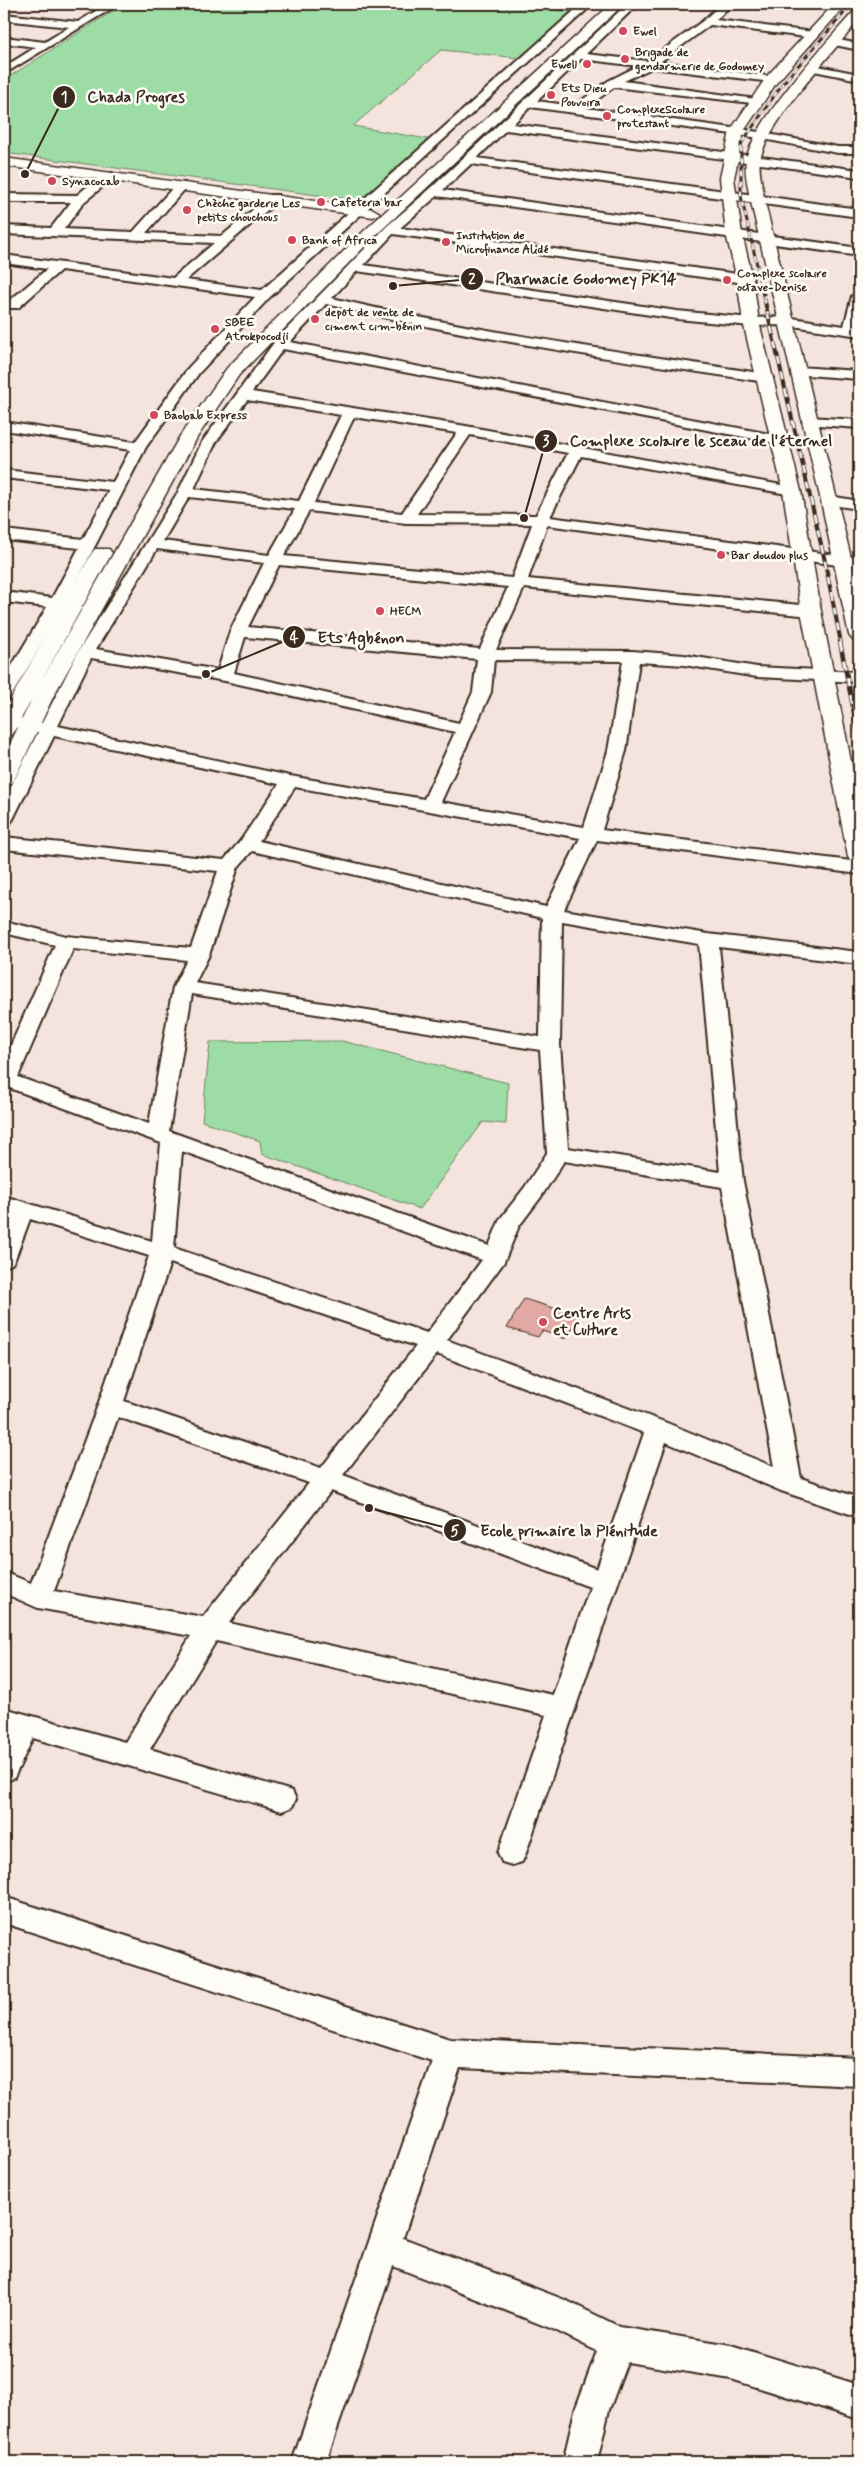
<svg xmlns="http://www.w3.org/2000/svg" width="863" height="2466" font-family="Mynerve,sans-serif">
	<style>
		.green { fill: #9edca5; stroke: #6c8362 }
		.building { fill: #e2a8a4; stroke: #3b2a1e }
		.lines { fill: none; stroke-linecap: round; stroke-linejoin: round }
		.minor-casing { stroke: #3b2a1e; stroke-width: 4 }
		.major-casing { stroke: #3b2a1e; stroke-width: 3 }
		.highway-casing { stroke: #3b2a1e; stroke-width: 3 }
		.minor { fill: #fdfcf7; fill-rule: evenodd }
		.major { fill: #fdfcf7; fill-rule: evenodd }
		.highway { fill: #fdfcf7; fill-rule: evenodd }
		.rail-far2-casing { stroke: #3b2a1e; stroke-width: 3 }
		.rail-far1-casing { stroke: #3b2a1e; stroke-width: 4 }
		.rail-casing { stroke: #3b2a1e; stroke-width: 4.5 }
		.rail-far2 { stroke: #fdfcf7; stroke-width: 2; stroke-dasharray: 5.5; stroke-linecap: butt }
		.rail-far1 { stroke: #fdfcf7; stroke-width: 2.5; stroke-dasharray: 8; stroke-linecap: butt }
		.rail { stroke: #fdfcf7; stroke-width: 3; stroke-dasharray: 9; stroke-linecap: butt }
		.poi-dot { fill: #d1495b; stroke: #fdfcf7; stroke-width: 2 }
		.labels { text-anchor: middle; stroke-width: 5; stroke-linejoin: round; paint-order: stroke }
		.far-poi-label { font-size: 12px; font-weight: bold; fill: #3b2a1e; stroke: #fdfcf7; text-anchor: start }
		.poi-label { font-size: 15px; font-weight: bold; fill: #3b2a1e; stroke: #fdfcf7; text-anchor: start }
		.leader { fill: none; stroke: #3b2a1e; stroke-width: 2 }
		.callout-dot { fill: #3b2a1e; stroke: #fdfcf7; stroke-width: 2 }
		.mark-label { font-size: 15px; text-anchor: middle; font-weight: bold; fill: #fff }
		.callout-label { font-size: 16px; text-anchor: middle; font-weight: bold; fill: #3b2a1e; stroke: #fdfcf7; stroke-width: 5; stroke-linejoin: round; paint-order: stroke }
	</style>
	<rect width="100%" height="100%" fill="#f5e3de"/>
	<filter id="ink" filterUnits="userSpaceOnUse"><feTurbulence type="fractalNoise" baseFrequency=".02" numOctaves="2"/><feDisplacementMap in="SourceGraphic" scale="10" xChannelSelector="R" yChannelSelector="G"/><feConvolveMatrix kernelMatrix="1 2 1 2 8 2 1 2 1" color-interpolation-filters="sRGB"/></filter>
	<g filter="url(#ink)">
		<!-- green -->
		<path class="green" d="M124 4H513L573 11 520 58 441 50 353 126 433 140 362 201 4 153V80Z
			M342 1041 508 1083 506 1124 483 1122 420 1209 262 1154 260 1141 202 1121 210 1042Z"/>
		<!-- building -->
		<path class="building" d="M524 1299 580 1316 566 1339 542 1331 538 1337 507 1328Z"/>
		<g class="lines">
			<defs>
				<path id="minor" d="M107 4H119L4 74V67L36 47 4 43V37L45 42 69 27 4 20V14L78 22Z
					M537 4H593L270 297 199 373 146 447 65 604 13 693 10 697 4 698V679L47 607 4 602V592L52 598 79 548 4 540V530L83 539 109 490 4 478V470L113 482 130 450 4 430V422L135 442 189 367 255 297 61 270 18 308H8L6 305 8 302 47 269 4 263V255L173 278 214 243 4 234V226L51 228 71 202H4V194L77 195 104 173H112L114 176 112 179 84 202 64 229 133 232 177 183H185L187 186 185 189 146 233 222 236 270 195H278L280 198 278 201 186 280 262 290 575 10 542 7Z
					M627 4H638L586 54 648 61 704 20 721 4H732L716 20 814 32 819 35 814 38 710 25 660 62 776 77 777 79 772 82 652 68 624 81 756 99 760 100V104L614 87 586 108 747 130 838 147H859V153H838L747 136 530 107 513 124 859 170V177L506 130 477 158 859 209V217L471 164 443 190 859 248V256L437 196 400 228 745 275 751 279 745 283 393 234 364 265 677 311 751 318 786 317 844 326 852 296 859 292V318L856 328H859V336L786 325 751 326 677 319 357 271 332 298C475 332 621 352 766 374L773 378 766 382C618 360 471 339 326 304L290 342 780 436 785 437 787 440 785 443 780 444 283 349 252 392 466 426 797 488 799 491 792 495 581 456 550 517 859 558V568L547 525 528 579 811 606 817 608 819 611 817 614 811 616 524 588 496 650 632 651 684 655 757 667 859 672V682L757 677 684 665 639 662 626 751 602 830 859 862V874L597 840 564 910 708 934 859 952V964L719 947 743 1181 801 1478 859 1498V1517L781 1491 666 1442 526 1853 522 1862 512 1865 502 1862 498 1853 546 1715 216 1641 150 1749 292 1791 296 1799 292 1807 282 1811 33 1738 14 1778 4 1782V1741L8 1731 4 1730V1708L125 1742 191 1636 38 1608 4 1593V1572L31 1583 98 1405 149 1256 30 1219 15 1259 12 1264 4 1267V1229L10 1212 4 1211V1196L152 1241 161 1143 4 1086V1061L55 945 4 933V921L66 936 191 948 218 871 4 849V837L224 860 241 840 279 784 54 736 13 819 10 823 4 824V801L38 732 4 725V715L42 723 78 652 178 492 202 442 275 341 386 227 430 189ZM581 59 638 66 608 81 574 106 537 101ZM247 400 341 415 299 501 194 489 216 442ZM354 417 457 433 402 513 314 503ZM470 435 568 453 536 515 417 514ZM189 497 295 509 269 555 163 541ZM309 511 406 523 532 524 512 578 284 556ZM157 549 264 563 230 631 218 670 96 649ZM279 565 508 587 480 649 248 627ZM245 637 477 659 473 692 459 723 234 673ZM91 658 225 681 455 732 424 799 290 776 58 726ZM494 660 623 661 608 751 584 827 441 802 491 692ZM295 787 580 838 546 907 259 841ZM252 851 542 918 540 1037 195 983 209 955 238 867ZM562 921 699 944 720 1172 568 1148 560 1045ZM73 949 187 960 173 987 149 1124 18 1077ZM192 994 540 1050 547 1153 525 1187 500 1219 489 1246 169 1131ZM182 1151 482 1260 427 1333 174 1248ZM564 1161 722 1187 774 1467 667 1423 447 1340 504 1262 519 1226 541 1197ZM170 1263 416 1346 321 1468 124 1401ZM437 1354 644 1433 597 1569 343 1475ZM118 1417 309 1483 203 1617 54 1591ZM331 1491 590 1587 553 1695 229 1623Z
					M834 39 859 44V50L830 44V40Z
					M813 65 859 74V80L809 70 808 68Z
					M798 367 859 371V379L793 374 791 371 793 368Z
					M809 417 859 420V428L804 424 802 421Z
					M830 496 859 501V509L825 504 822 501 825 498Z
					M4 1897 450 2039 859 2058V2086L460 2068 403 2238 565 2300 620 2327 731 2345 859 2385V2419L731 2379 627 2362 609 2410 597 2462H563L575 2410 597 2351 555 2330 393 2266 326 2462H292L432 2061 4 1923Z"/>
				<path id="major" d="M834 4H847L777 82 744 131 734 178 742 234 753 279 759 322 801 491 821 611 859 801V864L851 862 848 857 801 611 783 491 743 322 737 279 726 234 720 178 730 131 767 76Z
					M859 9V20C834 51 767 123 760 160 758 172 763 186 764 198L859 591V641L852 639 849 635 821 501 750 198C748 186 744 172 746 160 754 120 826 43 855 10Z
					M4 158 373 209 380 213 373 217 4 166Z"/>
				<path id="highway" d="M611 4H624L375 236 239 375 198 436 54 695 15 778 12 783 4 784V756L32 699 12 735 4 736V711L92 553 95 549H109L112 553 40 683 180 436 227 368 365 230Z"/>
			</defs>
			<!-- minor casing -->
			<use href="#minor" class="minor-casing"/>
			<!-- major casing -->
			<use href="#major" class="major-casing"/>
			<!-- highway casing -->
			<use href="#highway" class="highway-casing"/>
			<!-- minor -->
			<use href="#minor" class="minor"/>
			<!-- major -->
			<use href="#major" class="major"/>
			<!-- highway -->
			<use href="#highway" class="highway"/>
			<defs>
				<path id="rail-far2" d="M761 282 741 196V144L783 83 852 4"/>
				<path id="rail-far1" d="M760 280 824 557 841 643"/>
				<path id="rail" d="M840 642 859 737"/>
			</defs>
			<!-- rail-far2 casing -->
			<use href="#rail-far2" class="rail-far2-casing"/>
			<!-- rail-far1 casing -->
			<use href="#rail-far1" class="rail-far1-casing"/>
			<!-- rail casing -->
			<use href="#rail" class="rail-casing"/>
			<!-- rail-far2 -->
			<use href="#rail-far2" class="rail-far2"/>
			<!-- rail-far1 -->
			<use href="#rail-far1" class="rail-far1"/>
			<!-- rail -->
			<use href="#rail" class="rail"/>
		</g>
	</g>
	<!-- markers -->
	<g class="poi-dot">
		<circle cx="623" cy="31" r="5"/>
		<circle cx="625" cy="59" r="5"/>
		<circle cx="587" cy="64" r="5"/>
		<circle cx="551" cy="95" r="5"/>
		<circle cx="607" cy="116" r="5"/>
		<circle cx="52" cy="181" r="5"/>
		<circle cx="321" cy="202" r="5"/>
		<circle cx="187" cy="210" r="5"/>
		<circle cx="292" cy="240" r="5"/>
		<circle cx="446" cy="242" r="5"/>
		<circle cx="727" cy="280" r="5"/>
		<circle cx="315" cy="319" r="5"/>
		<circle cx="215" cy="329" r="5"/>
		<circle cx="154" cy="415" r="5"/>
		<circle cx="721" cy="555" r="5"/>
		<circle cx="380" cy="611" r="5"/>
		<circle cx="543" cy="1322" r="5"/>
	</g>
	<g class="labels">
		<!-- far-poi labels -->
		<g class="far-poi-label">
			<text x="633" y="35">Ewel</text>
			<text x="635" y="56">Brigade de<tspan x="635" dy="14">gendarmerie de Godomey</tspan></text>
			<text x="577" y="68" text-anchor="end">Ewell</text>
			<text x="561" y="92">Ets Dieu<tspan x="561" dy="14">Pouvoira</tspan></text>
			<text x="617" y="113">ComplexeScolaire<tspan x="617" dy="14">protestant</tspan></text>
			<text x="62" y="185">Synacocab</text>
			<text x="331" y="206">Cafeteria bar</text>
			<text x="197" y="207">Chèche garderie Les<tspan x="197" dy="14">petits chouchous</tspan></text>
			<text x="456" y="239">Institution de<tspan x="456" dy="14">Microfinance Alidé</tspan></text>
			<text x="302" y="244">Bank of Africa</text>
			<text x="737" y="277">Complexe scolaire<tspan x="737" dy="14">octave-Denise</tspan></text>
			<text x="325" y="316">depôt de vente de<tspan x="325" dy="14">ciment cim-bénin</tspan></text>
			<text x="225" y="326">SBEE<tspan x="225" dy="14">Atrokpocodji</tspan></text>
			<text x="164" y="419">Baobab Express</text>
			<text x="731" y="559">Bar doudou plus</text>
			<text x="390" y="615">HECM</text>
		</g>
		<!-- poi labels -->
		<g class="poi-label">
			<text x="553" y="1318">Centre Arts<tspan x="553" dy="17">et Culture</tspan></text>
		</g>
	</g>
	<!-- callouts -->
	<path class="leader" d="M25 174L64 97M393 286L472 279M524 518L546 441M206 674L294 637M369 1508L455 1530"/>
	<g class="callout-dot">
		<circle cx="25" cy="174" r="5"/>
		<circle cx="393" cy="286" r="5"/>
		<circle cx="524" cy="518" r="5"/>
		<circle cx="206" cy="674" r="5"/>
		<circle cx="369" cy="1508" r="5"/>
		<circle cx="64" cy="97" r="12"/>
		<circle cx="472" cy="279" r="12"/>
		<circle cx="546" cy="441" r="12"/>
		<circle cx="294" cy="637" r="12"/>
		<circle cx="455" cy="1530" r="12"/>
	</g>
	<g class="mark-label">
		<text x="64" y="102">1</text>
		<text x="472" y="284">2</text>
		<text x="546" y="446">3</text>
		<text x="294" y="642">4</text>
		<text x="455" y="1536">5</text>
	</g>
	<g class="callout-label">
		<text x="136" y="102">Chada Progres</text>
		<text x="586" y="284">Pharmacie Godomey PK14</text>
		<text x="701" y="446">Complexe scolaire le sceau de l'éternel</text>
		<text x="361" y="643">Ets Agbénon</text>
		<text x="569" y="1536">Ecole primaire la Plénitude</text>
	</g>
	<!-- margin -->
	<rect width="863" height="2466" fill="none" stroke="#fdfcf7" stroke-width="20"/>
	<rect x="10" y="10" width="843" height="2446" fill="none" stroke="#3b2a1e" stroke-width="2" filter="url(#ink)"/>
</svg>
